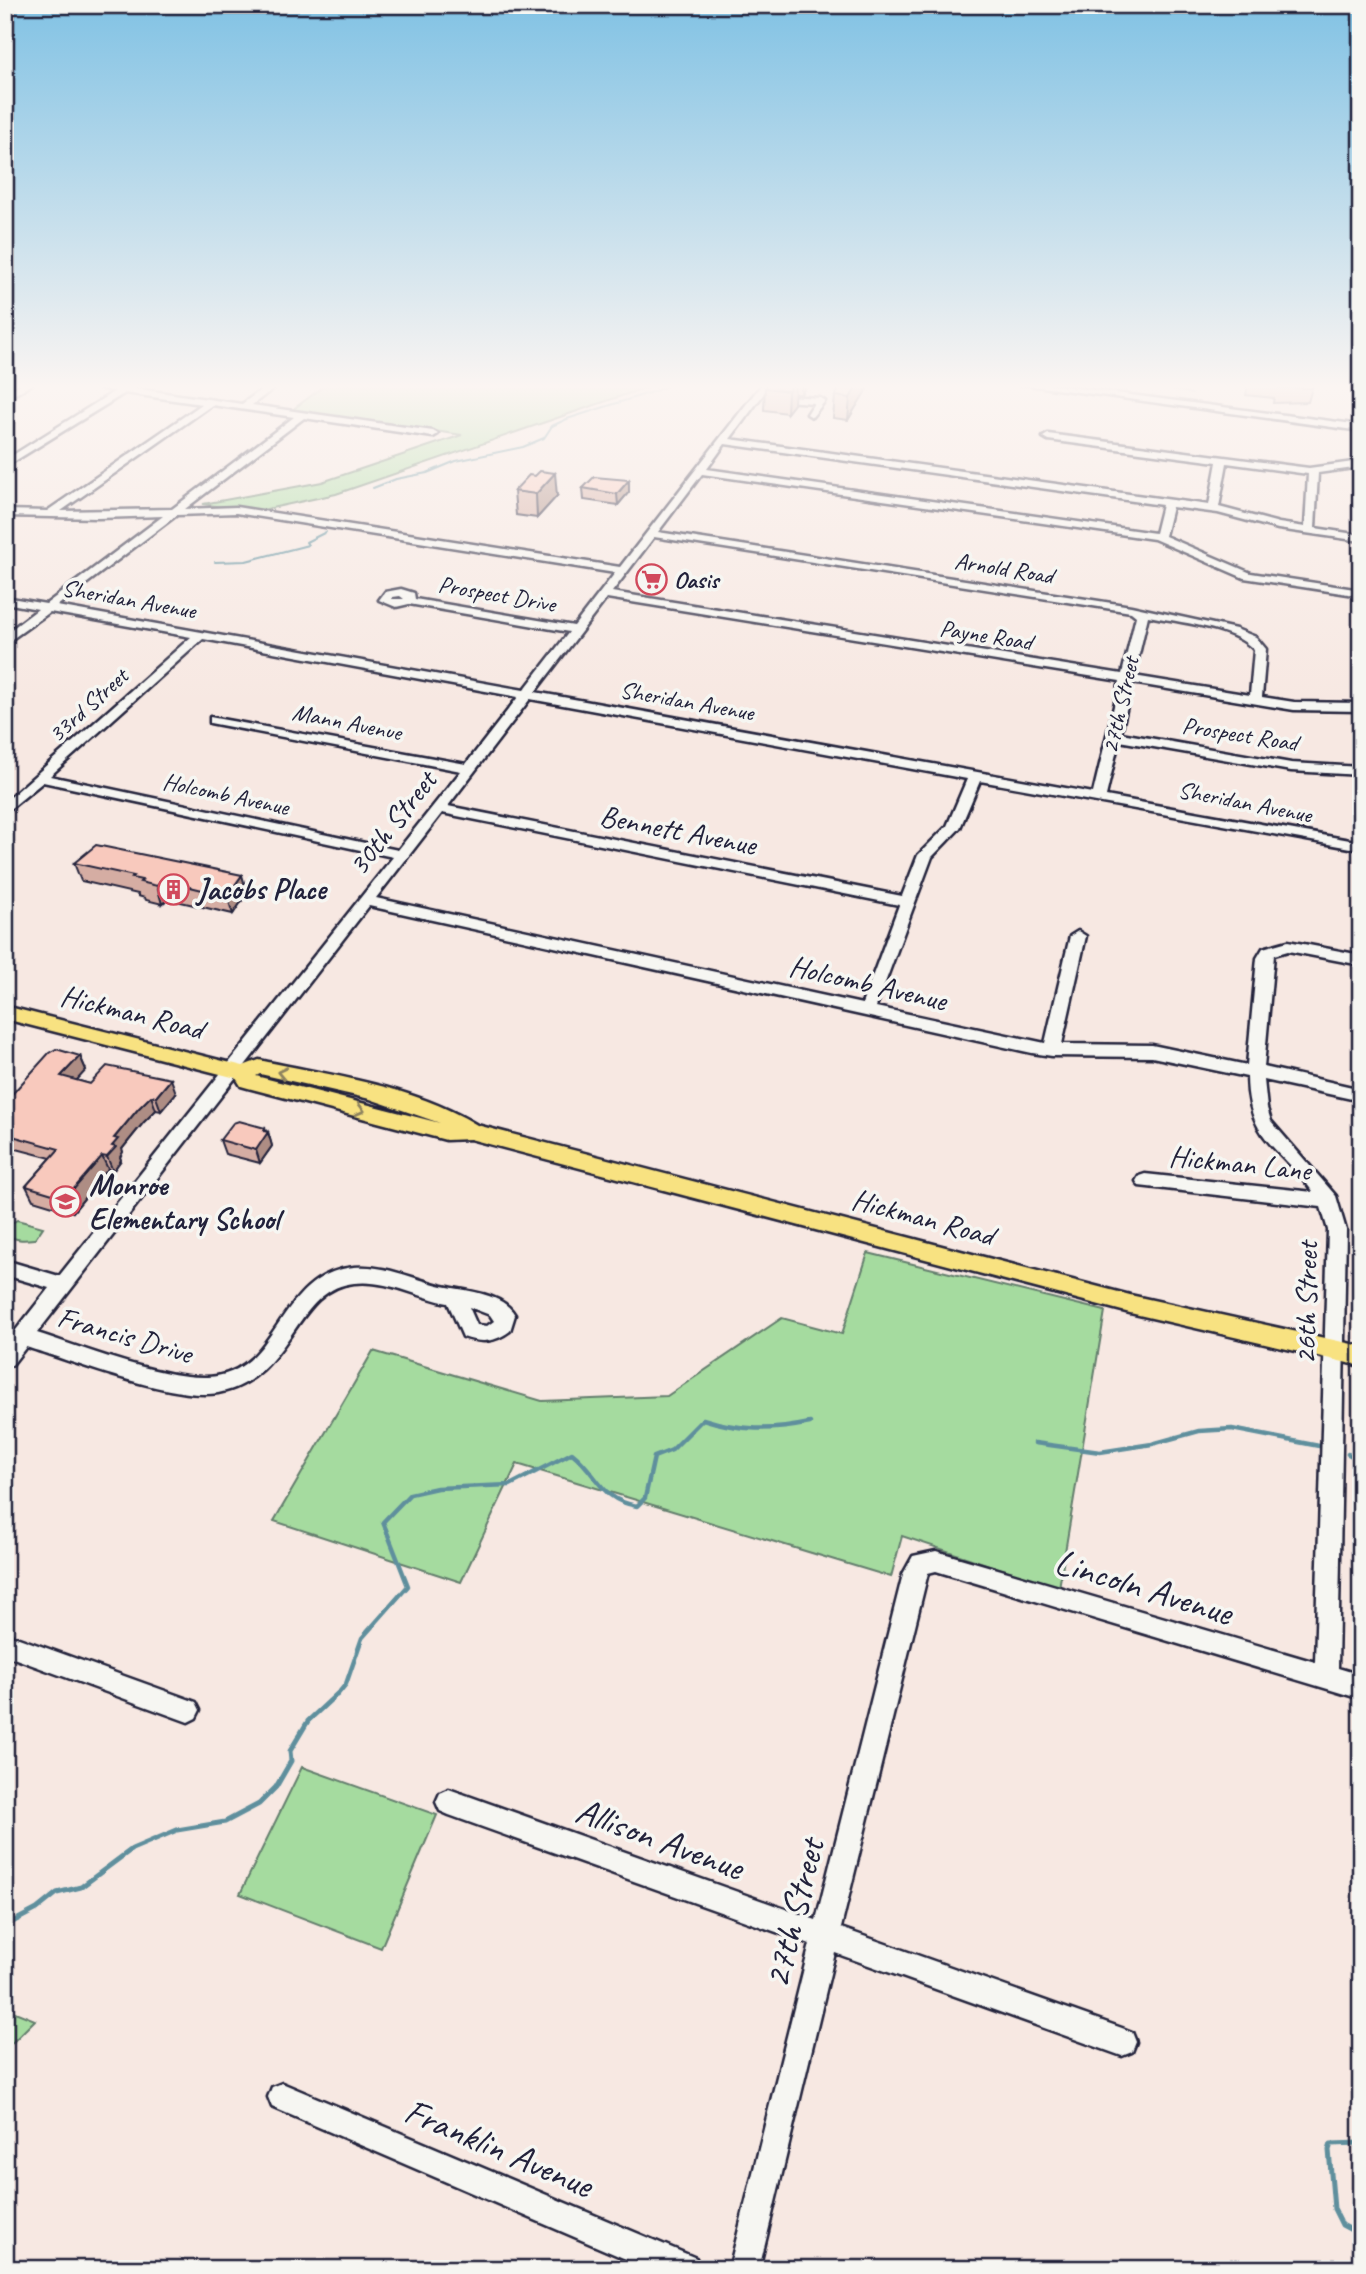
<svg xmlns="http://www.w3.org/2000/svg" width="1366" height="2274" font-family="Caveat,sans-serif">
	<style>
		.green { fill: #a5db9f; stroke: #647e6d; stroke-width: 2 }
		.lines { fill: none; stroke-linecap: round; stroke-linejoin: round }
		.stream-far2 { stroke: #5e8f9d; stroke-width: 2 }
		.stream-far1 { stroke: #5e8f9d; stroke-width: 4.5 }
		.stream { stroke: #5e8f9d; stroke-width: 5 }
		.minor-casing { stroke: #22223b; stroke-width: 5 }
		.major-casing { stroke: #22223b; stroke-width: 5 }
		.minor { fill: #f6f6f2; fill-rule: evenodd }
		.major { fill: #f8e281; fill-rule: evenodd }
		.wall { fill: #d5ada3; stroke: #22223b; stroke-width: 2 }
		.shaded-wall { fill: #ae8d84; stroke: #22223b; stroke-width: 2 }
		.building { fill: #f8c9bd; stroke: #22223b; stroke-width: 2 }
		.oneway { stroke: #8d825e }
		.labels { text-anchor: middle; stroke-width: 7; stroke-linejoin: round; paint-order: stroke }
		.far-street-label { font-size: 24px; fill: #22223b; stroke: #f6f6f2 }
		.far-poi-label { font-size: 24px; font-weight: bold; fill: #22223b; stroke: #f6f6f2; text-anchor: start }
		.street-label { font-size: 30px; fill: #22223b; stroke: #f6f6f2 }
		.poi-label { font-size: 30px; font-weight: bold; fill: #22223b; stroke: #f6f6f2; text-anchor: start }
		.near-street-label { font-size: 37px; fill: #22223b; stroke: #f6f6f2 }
	</style>
	<rect width="100%" height="100%" fill="#f7e8e2"/>
	<filter id="ink" filterUnits="userSpaceOnUse"><feTurbulence type="fractalNoise" baseFrequency=".0143" numOctaves="2"/><feDisplacementMap in="SourceGraphic" scale="14" xChannelSelector="R" yChannelSelector="G"/><feConvolveMatrix kernelMatrix="1 2 1 2 8 2 1 2 1" color-interpolation-filters="sRGB"/></filter>
	<g filter="url(#ink)">
		<!-- green -->
		<path class="green" d="M327 384H656L336 494 253 512 203 504 322 482 462 435 292 410Z
			M17 1220 43 1227 35 1239C24 1240 15 1241 6 1234L10 1224Z
			M868 1253 1105 1311 1059 1588 902 1536 891 1577 517 1464 461 1582 274 1521 373 1351 542 1401 667 1396 782 1318 842 1334Z
			M302 1767 437 1815 381 1948 240 1894Z
			M5 2008 35 2020 5 2050Z"/>
		<g class="lines">
			<!-- stream-far2 -->
			<path class="stream-far2" d="M1155 384 1192 394
				M373 488 396 479 427 473 456 461 523 447 544 438 552 426 567 419 658 390 669 384
				M215 562 246 561 308 545 306 542 326 532"/>
			<!-- stream-far1 -->
			<path class="stream-far1" d="M1035 1443 1100 1452 1152 1444 1199 1431 1232 1429 1319 1446
				M1348 1454 1361 1460
				M337 1695 346 1684 362 1638 408 1586 383 1522 410 1494 437 1488 510 1485 572 1453C599 1474 599 1500 637 1506L645 1498 654 1457 672 1450 703 1419C740 1431 772 1431 810 1423"/>
			<!-- stream -->
			<path class="stream" d="M5 1926 37 1909 57 1893 81 1887 132 1849 177 1830 225 1822 259 1804 276 1787 291 1761 290 1751 308 1721 338 1693
				M1361 2143 1331 2144 1329 2150 1334 2209 1342 2225 1361 2235"/>
			<defs>
				<path id="minor" d="M21 384H32L5 400V393Z
					M79 384H104L242 404 269 384H279L252 405 433 431 438 434 433 437 304 418 185 509 236 507 620 567 762 384H771L730 439 1209 505 1217 462 1048 440 1043 437 1048 434 1309 468 1361 461V467L1318 473 1315 528 1361 535V541L1278 529 1218 513 1172 507 1165 536 1251 573 1361 590V596L1244 578 1154 539 702 474 658 532 1131 606 1236 629 1256 637 1266 649 1262 697 1294 702 1361 703V711L1294 710 1132 683 1121 733 1291 763 1361 767V775L1291 771 1119 741 1106 796 1361 842V850L980 781 960 828 932 857 876 1007 1045 1043 1070 936 1078 931 1086 936 1062 1044 1152 1045 1247 1065 1257 958 1263 948 1288 941 1361 955V965L1288 951 1274 955 1264 1067 1361 1089V1101L1264 1080 1267 1108 1271 1121 1336 1196 1346 1230 1338 1668 1361 1675V1699L936 1571 928 1573 841 1928 1122 2028 1132 2032 1136 2042 1132 2052 1122 2056 835 1953 759 2269H729L810 1944 449 1815 440 1811 436 1802 440 1793 449 1789 816 1920 903 1574 913 1556 936 1551 1315 1662 1328 1230 1321 1207 1139 1186 1136 1181 1139 1176 1145 1174 1313 1192C1281 1147 1248 1141 1247 1077L1152 1057 1052 1056 1032 1053 369 906 37 1333C81 1347 175 1384 217 1376 280 1365 278 1275 354 1267 386 1264 417 1281 448 1287 468 1291 504 1294 515 1315L510 1331C494 1343 481 1343 463 1337L448 1303C418 1297 386 1279 354 1283 293 1289 292 1379 218 1393 174 1401 72 1361 26 1347L12 1365 5 1367V1344L49 1288 5 1275V1260L59 1276 393 857 43 782 5 813V802L191 637 50 612 5 644V634L38 609 5 603V597L46 604 163 516 98 518 5 516V510L47 511 202 404 125 393 5 467V460L115 391ZM212 405 294 417 172 509 61 511ZM725 444 1162 505 1155 533 707 469ZM1227 463 1308 474 1305 527 1279 523 1219 507ZM236 513 615 573 574 626 415 599 414 593 401 589 385 592 379 600 396 607 409 604 569 632 524 690 57 606 177 515ZM654 537 1131 612 1136 616 1122 674 612 592ZM400 596 404 599H392L393 597ZM607 598 1120 681 1093 793 535 692ZM1148 616C1177 622 1234 627 1254 650L1250 695 1134 676ZM203 639 518 697 466 764 210 717V723L215 724 461 771 398 850 50 776ZM530 699 967 779 947 826 918 855 902 896 448 806ZM442 813 899 905 862 1004 376 898ZM469 1307 490 1315 494 1321 487 1326 477 1325Z
					M1020 384H1047L1361 425V431Z
					M772 395 820 398 825 401 812 417 807 414 814 403 769 400 767 398Z
					M5 1633 196 1702 200 1710 196 1718 188 1722 5 1655Z
					M282 2083 696 2258 700 2269H649L272 2107 268 2097 272 2087Z"/>
				<path id="major" d="M5 1006 243 1066 259 1060C332 1076 412 1085 477 1125L1130 1295 1361 1346V1366L1130 1313 470 1139 446 1140 248 1088 241 1086 236 1078 5 1019ZM260 1074 370 1099 440 1123 256 1076Z"/>
			</defs>
			<!-- minor casing -->
			<use href="#minor" class="minor-casing"/>
			<!-- major casing -->
			<use href="#major" class="major-casing"/>
			<!-- minor -->
			<use href="#minor" class="minor"/>
			<!-- major -->
			<use href="#major" class="major"/>
		</g>
		<!-- wall -->
		<path class="wall" d="M767 384H807L801 394H794V404L787 413 764 410 765 388Z
			M870 384 848 420 833 418 835 396Z
			M1248 384H1313L1308 402 1273 403 1274 398 1246 395Z
			M629 480V492L618 505 584 500 583 488Z
			M514 491 557 496 537 518 516 515Z
			M74 863 247 893 233 914 168 899 162 904 146 900 145 898 138 896V894L81 881Z
			M80 1056 86 1070 76 1080 90 1084 176 1093 161 1111 156 1110 143 1123 122 1149 123 1152 120 1157 121 1160 113 1171 108 1169 73 1212 33 1200 26 1186 51 1158 5 1146V1102Z
			M266 1132H268L272 1146 260 1163 225 1154 220 1140Z"/>
		<!-- shaded-wall -->
		<path class="shaded-wall" d="M793 384H795L794 404 787 413 788 391Z
			M801 384H807L801 394Z
			M858 384H870L848 420 850 398Z
			M555 473 557 496 537 518 536 494Z
			M629 480V492L618 505 617 494Z
			M242 875 247 893 233 914 227 896Z
			M162 880 168 899 162 904 157 886Z
			M80 1056 86 1070 68 1090 61 1076Z
			M171 1079 176 1093 161 1111 156 1097Z
			M151 1096 156 1110 143 1123 122 1149 123 1152 120 1157 121 1160 113 1171 107 1157 114 1138 138 1109Z
			M265 1128 267 1134 268 1132 272 1146 260 1163 256 1150Z
			M102 1156 108 1169 73 1212 66 1198Z"/>
		<!-- building -->
		<path class="building" d="M767 384H793L788 391 765 388Z
			M842 384H858L850 398 835 396Z
			M1278 384H1313L1312 388H1278Z
			M540 471 555 473 536 494 514 491 529 475 535 476Z
			M594 477 629 480 617 494 583 488Z
			M96 845 242 875 227 896 162 880 157 886 140 882 142 880 132 878 134 876 74 863Z
			M56 1049 80 1056 61 1076 90 1084 107 1066 171 1079 156 1097 151 1096 138 1109 114 1138 118 1139 112 1146 116 1147 107 1157 102 1156 66 1198 26 1186 59 1149 5 1134V1102L49 1053Z
			M239 1121 265 1128 264 1131 268 1132 256 1150 220 1140 233 1123Z"/>
		<!-- one-way arrows -->
		<defs><path id="oneway-chevron" d="M-2-3.5L2.5 0L-2 3.5" fill="none" stroke-width="1.6" stroke-linecap="round" stroke-linejoin="round" transform="scale(1.75)"/></defs>
		<g class="oneway">
			<use href="#oneway-chevron" transform="translate(282 1073) rotate(-167)"/>
			<use href="#oneway-chevron" transform="translate(360 1110) rotate(15)"/>
		</g>
	</g>
	<!-- sky -->
	<linearGradient id="sky" x2="0" y2="1"><stop stop-color="#81c2e4"/><stop offset="0.55" stop-color="#fbf5f2"/><stop offset="1" stop-color="#fbf5f2" stop-opacity="0"/></linearGradient>
	<rect width="1366" height="703" fill="url(#sky)"/>
	<!-- icons -->
	<defs>
		<symbol id="supermarket-ring" viewBox="-11 -11 22 22"><circle r="9.5" fill="#f6f6f2" stroke="#d1495b" stroke-width="1.5"/><path d="M-6-5.5h2.5l.6 2H6L4.5 2H-2.5L-4.4-4H-6ZM-1.5 3.2a1.3 1.3 0 1 0 .1 0ZM3 3.2a1.3 1.3 0 1 0 .1 0Z" fill="#d1495b"/></symbol>
		<symbol id="building-ring" viewBox="-11 -11 22 22"><circle r="9.5" fill="#f6f6f2" stroke="#d1495b" stroke-width="1.5"/><path d="M-4-6H4V6H1V3H-1V6H-4ZM-2.5-4.3h1.7v1.8h-1.7ZM.8-4.3h1.7v1.8H.8ZM-2.5-1h1.7V.8h-1.7ZM.8-1h1.7V.8H.8Z" fill="#d1495b"/></symbol>
		<symbol id="school-ring" viewBox="-11 -11 22 22"><circle r="9.5" fill="#f6f6f2" stroke="#d1495b" stroke-width="1.5"/><path d="M0-5L7-2L0 1L-7-2ZM-4 1L0 2.5L4 1V4Q0 6-4 4Z" fill="#d1495b"/></symbol>
	</defs>
	<g fill-rule="evenodd">
		<use href="#supermarket-ring" x="634" y="562" width="35" height="35"/>
		<use href="#building-ring" x="156" y="872" width="35" height="35"/>
		<use href="#school-ring" x="48" y="1184" width="35" height="35"/>
	</g>
	<g class="labels">
		<!-- far-street labels -->
		<g class="far-street-label">
			<text transform="translate(1004 568) rotate(9)" y="8">Arnold Road</text>
			<text transform="translate(497 594) rotate(10)" y="8">Prospect Drive</text>
			<text transform="translate(129 599) rotate(10)" y="8">Sheridan Avenue</text>
			<text transform="translate(986 635) rotate(9)" y="8">Payne Road</text>
			<text transform="translate(687 701) rotate(10)" y="8">Sheridan Avenue</text>
			<text transform="translate(88 705) rotate(-42)" y="8">33rd Street</text>
			<text transform="translate(1120 705) rotate(-77)" y="8">27th Street</text>
			<text transform="translate(347 722) rotate(11)" y="8">Mann Avenue</text>
			<text transform="translate(1240 734) rotate(9)" y="8">Prospect Road</text>
			<text transform="translate(226 794) rotate(12)" y="8">Holcomb Avenue</text>
			<text transform="translate(1245 802) rotate(11)" y="8">Sheridan Avenue</text>
		</g>
		<!-- far-poi labels -->
		<g class="far-poi-label">
			<text x="674" y="588">Oasis</text>
		</g>
		<!-- street labels -->
		<g class="street-label">
			<text transform="translate(392 823) rotate(-52)" y="10">30th Street</text>
			<text transform="translate(678 830) rotate(11)" y="10">Bennett Avenue</text>
			<text transform="translate(868 983) rotate(13)" y="10">Holcomb Avenue</text>
			<text transform="translate(132 1012) rotate(14)" y="10">Hickman Road</text>
			<text transform="translate(1240 1163) rotate(6)" y="10">Hickman Lane</text>
			<text transform="translate(923 1217) rotate(15)" y="10">Hickman Road</text>
			<text transform="translate(1306 1303) rotate(-89)" y="10">26th Street</text>
			<text transform="translate(125 1335) rotate(16)" y="10">Francis Drive</text>
		</g>
		<!-- poi labels -->
		<g class="poi-label">
			<text x="197" y="899">Jacobs Place</text>
			<text x="89" y="1195">Monroe<tspan x="89" dy="34">Elementary School</tspan></text>
		</g>
		<!-- near-street labels -->
		<g class="near-street-label">
			<text transform="translate(1144 1586) rotate(17)" y="13">Lincoln Avenue</text>
			<text transform="translate(660 1838) rotate(20)" y="13">Allison Avenue</text>
			<text transform="translate(793 1913) rotate(-76)" y="13">27th Street</text>
			<text transform="translate(499 2147) rotate(23)" y="13">Franklin Avenue</text>
		</g>
	</g>
	<!-- margin -->
	<rect width="1366" height="2274" fill="none" stroke="#f6f6f2" stroke-width="28"/>
	<rect x="14" y="14" width="1338" height="2246" fill="none" stroke="#22223b" stroke-width="2.5" filter="url(#ink)"/>
</svg>
